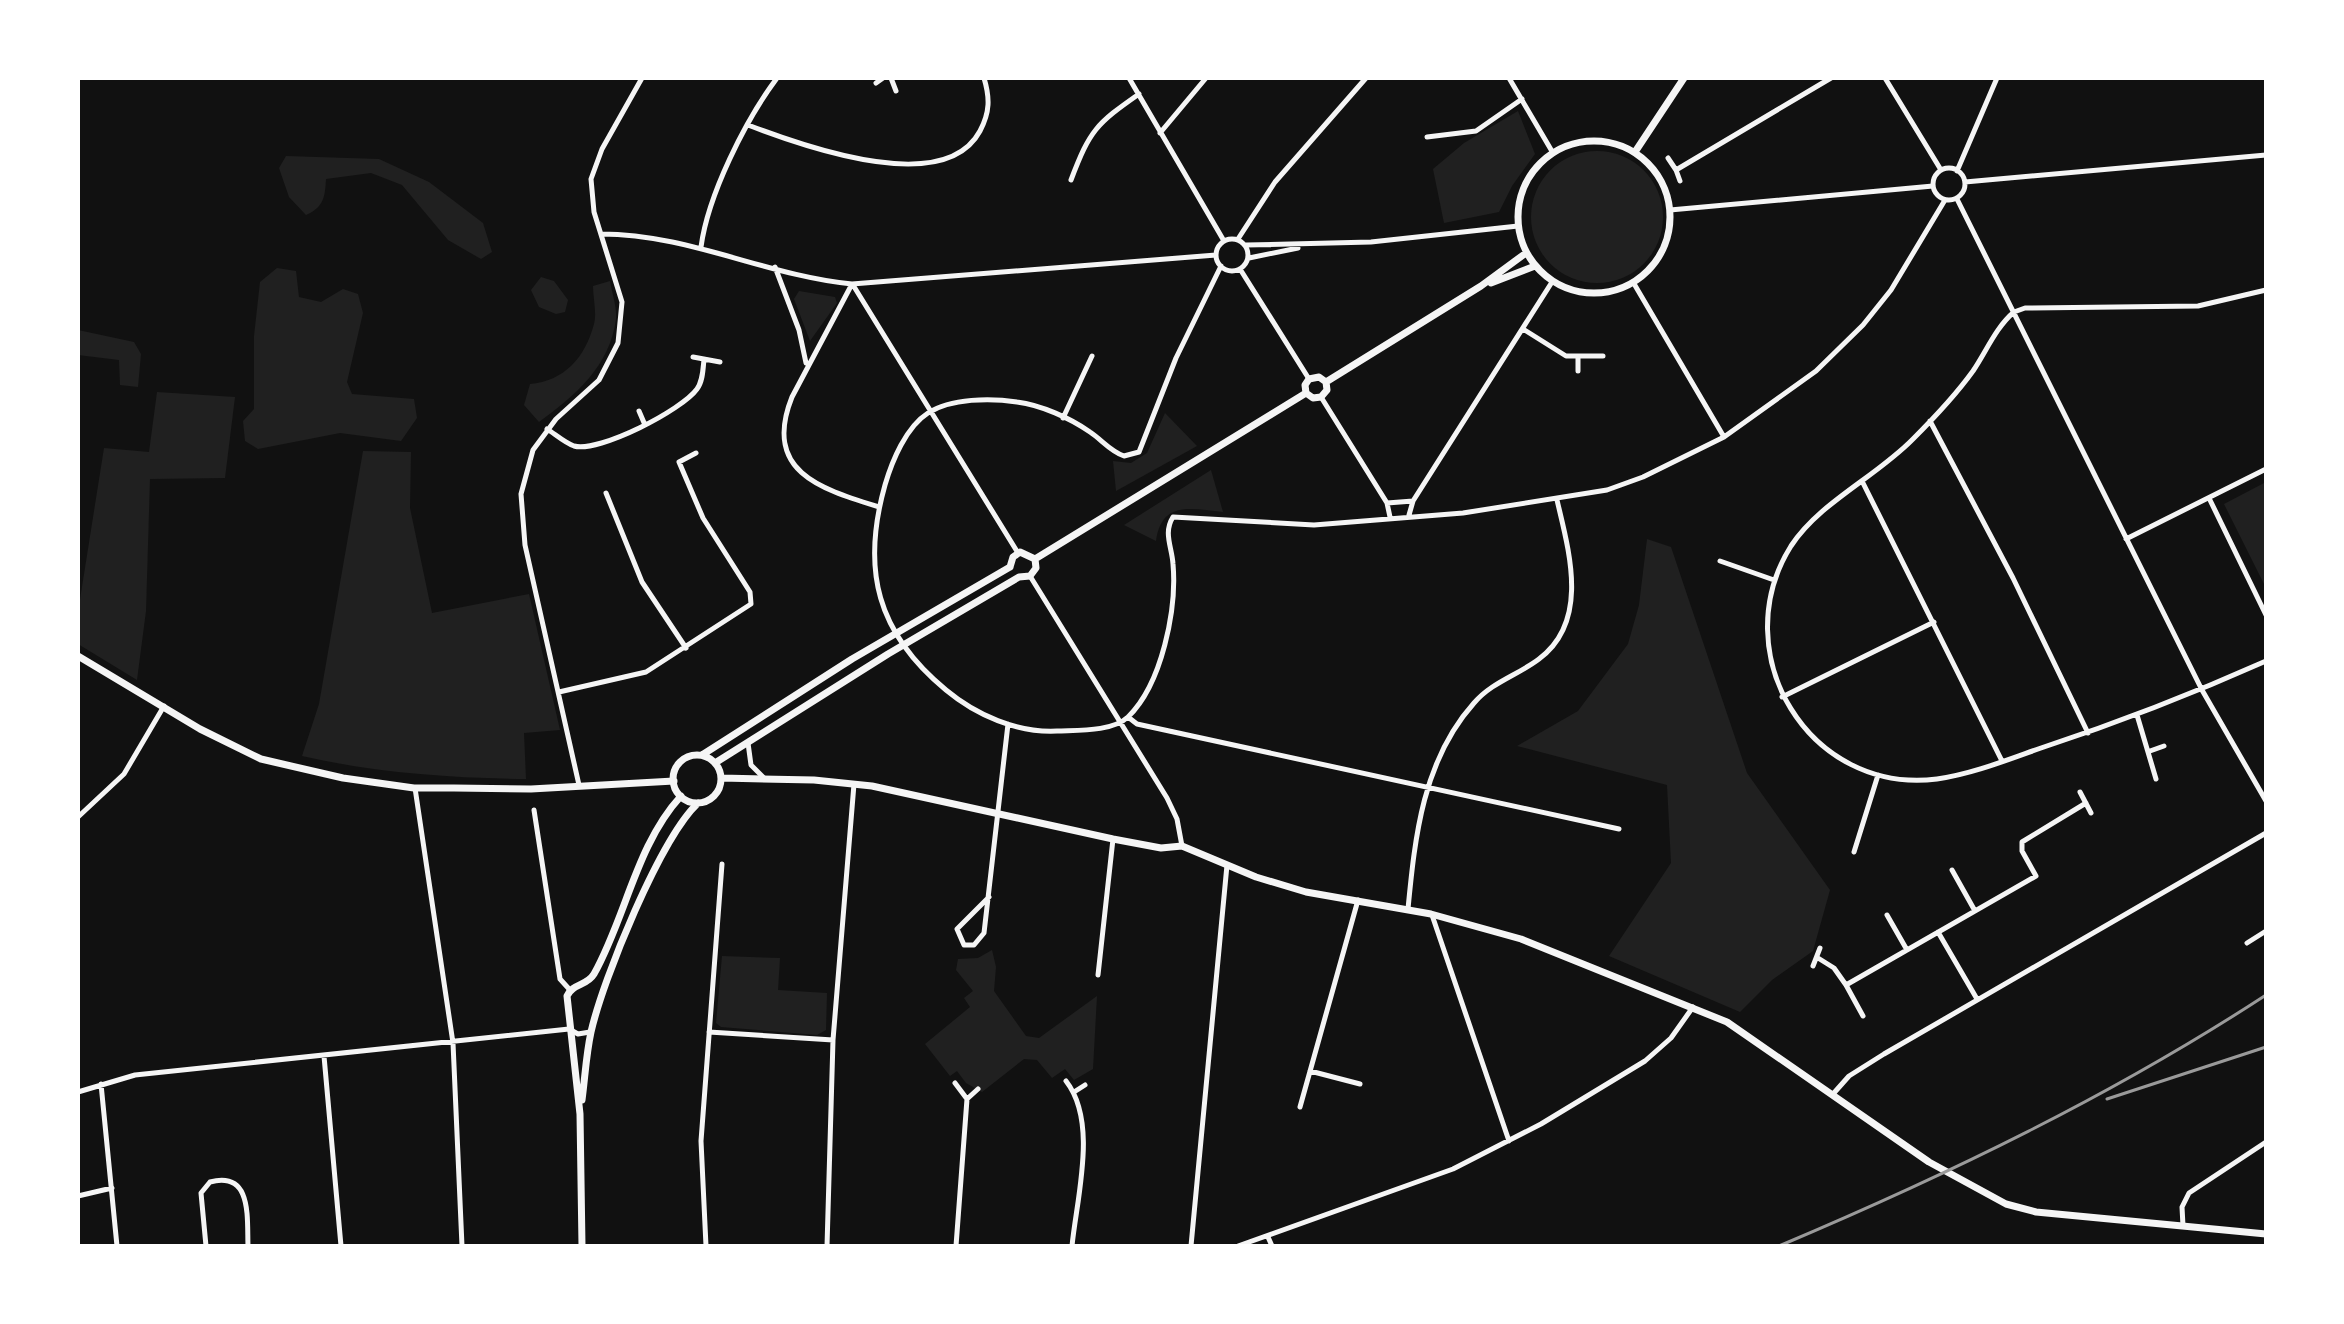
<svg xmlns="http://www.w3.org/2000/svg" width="2344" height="1324" font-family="'Golos Text',sans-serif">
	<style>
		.green { fill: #202020 }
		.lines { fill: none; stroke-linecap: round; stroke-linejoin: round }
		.minor { stroke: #f5f5f5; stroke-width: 5 }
		.tertiary { stroke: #f5f5f5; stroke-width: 7 }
		.rail { stroke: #9a9a9a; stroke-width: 3 }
	</style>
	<rect width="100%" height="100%" fill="#111"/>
	<!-- green -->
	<path class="green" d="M1518 111 1535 154 1512 186 1499 212 1444 223 1433 169 1464 143Z
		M1531 217a66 66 0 1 1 132 0a66 66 0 1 1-132 0Z
		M286 156 379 159 429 182 483 223 492 252 481 259 448 240 402 185 371 173 326 179C325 197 324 207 306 215L289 197 279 168Z
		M277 268 296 271 299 297 321 302 343 289 358 294 363 313 347 382 352 394 414 399 417 418 401 441 340 433 258 449 245 441 243 421 254 409V336L260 282Z
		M541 277 554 281 568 300 565 312 556 314 539 307 531 290Z
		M610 281C612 293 617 307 616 319 610 366 575 396 539 422L524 405 530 384C564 381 585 358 594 324 597 313 593 298 593 286Z
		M799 291 835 297 837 303 810 341 794 299Z
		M78 330 134 342 141 354 138 387 120 385 119 360 78 355Z
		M157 392 235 397 225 478 150 479 146 611 137 680 78 644V612L104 448 149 452Z
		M1165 413 1197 446 1116 491 1113 461 1131 463 1147 453Z
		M363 451 411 452 410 508 432 613 529 594 560 730 524 733 526 779C450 778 377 773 302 756L319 704Z
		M1211 470 1223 512C1191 509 1162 500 1156 541L1124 525Z
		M2266 482V588L2224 504Z
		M1647 539 1671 547 1747 773 1830 890 1813 951 1772 980 1740 1012 1609 956 1671 863 1667 785 1517 746 1578 711 1628 644 1639 605Z
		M992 950 996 967 994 991 1026 1036 1039 1038 1097 996 1093 1069 1074 1080 1065 1069 1052 1078 1037 1060 1024 1059 982 1092 966 1083 957 1071 950 1076 925 1044 970 1007 964 998 973 991 956 970 958 959 978 958Z
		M722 956 780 958 778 990 827 993 826 1030 817 1035 721 1027 716 1023Z"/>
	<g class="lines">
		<!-- minor -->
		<path class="minor" d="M891 78 896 91
			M1129 78 1224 241
			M1509 78 1553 153
			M1885 78 1941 170
			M876 83 883 78
			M748 125C800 145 944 198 980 131 990 112 990 98 984 78
			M1160 133 1206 78
			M1427 137 1476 131 1522 99
			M1668 158 1676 170
			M1933 184a16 16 0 1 1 32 0a16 16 0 1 1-32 0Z
			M1957 171 1997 78
			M1071 180C1090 130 1096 124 1139 94
			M1680 181 1676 170 1831 78
			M1965 182 2266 155
			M1957 199 2202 690 2266 801
			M1670 210 1933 186
			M601 234C689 234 767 276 852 284L1216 255
			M1216 255a16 16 0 1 1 32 0a16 16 0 1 1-32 0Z
			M1238 239 1275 182 1366 78
			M1246 245 1371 242 1518 226
			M701 247C708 195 745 121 777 78
			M1249 258 1298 248
			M1221 266 1176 358 1139 452 1124 456C1110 451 1102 440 1090 432 1070 418 1041 405 1017 402 991 398 951 398 928 413 906 427 892 461 885 485 861 570 877 633 946 690 976 715 1017 733 1057 731 1077 730 1112 732 1128 717 1162 684 1177 609 1173 564 1172 547 1163 533 1173 517L1314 525 1463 513 1607 490 1643 477 1724 437 1816 371 1863 325 1891 290 1945 200
			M775 267 799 330 806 363
			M1240 269 1309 379
			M1633 282 1724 437
			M852 284 792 397C762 472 821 489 879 507
			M853 285 1018 553
			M2266 290 2198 306 2025 308 2014 312C1996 327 1986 352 1973 371 1955 396 1934 418 1913 439 1876 477 1820 502 1791 546 1724 653 1809 795 1937 779 1972 774 2007 760 2041 748 2117 723 2192 694 2266 661
			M1523 329 1566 356H1603
			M693 357 720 362
			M1578 357V371
			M1321 397 1387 503 1390 517
			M639 411 645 425
			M1063 418 1092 356
			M1930 421 2013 578 2088 733
			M547 429C555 434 565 443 574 446 599 453 682 410 697 389 703 381 703 369 704 359
			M1863 483 2002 761
			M606 493 642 582 686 648
			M2209 498 2266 615
			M1387 503 1413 501
			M1409 515 1413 501 1552 282
			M2126 539 2266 469
			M1720 561 1774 580
			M1030 576 1167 798 1177 819 1182 846
			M559 692 646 672 751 604 750 592 703 518 679 462 696 453
			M1782 697 1934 622
			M2137 715 2156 779
			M1128 717 1137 724 1619 829
			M748 743 751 765 764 778
			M2150 751 2164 746
			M579 785 525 545 521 494 533 450 556 419 599 380 618 343 622 302 594 212 591 179 602 149 642 78
			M415 788 453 1043 462 1246
			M2080 792 2091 813
			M534 810 560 979 570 990
			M78 817 124 774 164 706
			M1854 852 1878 775
			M1952 870 1975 911
			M989 897 957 929 964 945H974L984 933 1008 724
			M1408 909C1415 836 1423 760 1474 703 1492 682 1518 675 1539 659 1590 621 1569 551 1557 500
			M1432 915 1509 1141
			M1887 915 1907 950
			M1938 932 1977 999
			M2247 943 2266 931
			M1818 958 1834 968 1846 985
			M1813 966 1820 948
			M1098 975 1113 839
			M1863 1016 1846 985 2036 876 2022 851V842L2086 803
			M709 1032 833 1040
			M324 1056 341 1246
			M1310 1071 1360 1084
			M1066 1081C1098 1122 1077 1196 1072 1246
			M955 1083 967 1099 978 1089
			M101 1084 117 1246
			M78 1092 135 1075 569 1029 578 1034 590 1032
			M1074 1092 1085 1085
			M1833 1094 1849 1076 1884 1054 2266 833
			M1300 1107 1358 900
			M78 1196 112 1188
			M2183 1226 2182 1207 2189 1193 2266 1142
			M1268 1237 1272 1246
			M206 1246 201 1193 210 1182C252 1171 247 1216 248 1246
			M706 1246 701 1141 722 864
			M827 1246 833 1040 854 784
			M956 1246 967 1099
			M1191 1246 1227 865
			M1238 1246 1453 1169 1541 1124 1645 1061 1671 1038 1693 1007"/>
		<!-- tertiary -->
		<path class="tertiary" d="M1518 217a76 76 0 1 1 152 0a76 76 0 1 1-152 0Z
			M1635 152 1684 78
			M1491 283 1535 266
			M1326 382 1481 286 1526 253
			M1306 393 1313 398 1321 397 1327 390 1326 382
			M1306 393 1305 385 1309 379 1319 377 1326 382
			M1035 559 1306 393
			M1010 567 1013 557 1020 552 1035 559
			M78 656 200 729 261 759 343 778 414 788H454L531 789 674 781
			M702 755 852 659 1010 567
			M673 779a24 24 0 1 1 48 0a24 24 0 1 1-48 0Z
			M715 763 888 654 1019 577 1030 576 1036 568 1035 559
			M721 778 814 780 872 786 1113 839 1161 848 1182 846 1256 877 1306 892 1431 914 1521 939 1727 1022 1929 1162 2006 1204 2036 1212 2266 1234
			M582 1100C585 1078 586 1055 591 1032 603 979 660 839 698 803
			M582 1246 580 1114 567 996C573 983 587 986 594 974 626 917 636 845 681 796"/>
		<!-- rail -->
		<path class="rail" d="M2107 1099 2266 1047
			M1779 1246C1947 1175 2113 1095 2266 995"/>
	</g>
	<!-- border -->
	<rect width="2344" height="1324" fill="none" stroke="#ffffff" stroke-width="160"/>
</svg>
